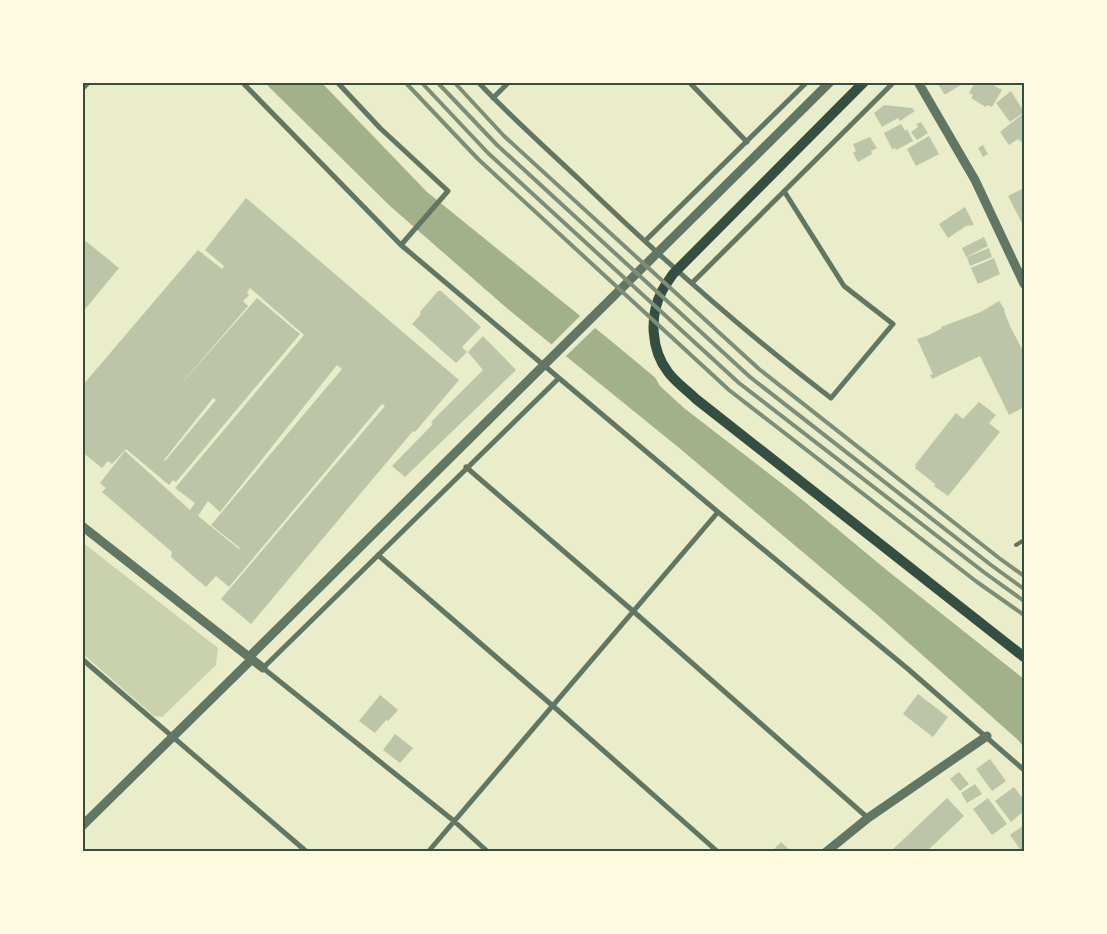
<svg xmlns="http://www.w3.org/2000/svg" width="1107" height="934" font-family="Ubuntu,sans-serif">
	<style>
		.green { fill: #cad2ad }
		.water { fill: #a3b18a }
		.pier { fill: #e9edc9 }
		.building { fill: #bcc5a7; fill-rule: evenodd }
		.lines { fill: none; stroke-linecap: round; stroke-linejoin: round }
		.service { stroke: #617663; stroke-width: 4 }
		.minor { stroke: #617663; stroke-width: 5 }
		.tertiary { stroke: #617663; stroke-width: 9 }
		.secondary { stroke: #344e41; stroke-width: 10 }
		.rail { stroke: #7c8e77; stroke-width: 4 }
		.neatline { fill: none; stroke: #344e41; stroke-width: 2 }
	</style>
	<rect width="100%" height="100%" fill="#e9edc9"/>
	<!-- green -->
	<path class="green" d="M82 542 218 648 216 665 162 717 154 716 83 654Z"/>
	<!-- water -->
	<path class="water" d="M265 83H322L427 192 616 345 889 572 1024 679V748L1019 741 875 613 678 447 509 310 390 206Z"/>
	<!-- pier -->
	<path class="pier" d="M582 314 597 326 564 358 550 346Z
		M652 372 850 536 684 408 660 386Z"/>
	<!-- building -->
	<path class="building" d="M937 82H966L946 94H944Z
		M975 82H1001L999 86 996 84 995 86 1002 90 992 107 987 105 986 107 971 98 973 95 969 93Z
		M1011 91 1024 112 1010 122 996 103Z
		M884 105 912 108 915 111 900 121 898 118 882 127 874 113Z
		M1024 113V144L1018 139 1009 145 1000 132Z
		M921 122 928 133 917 140 911 132 918 127 916 124Z
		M901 124 905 131 907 129 913 141 896 150 895 148 892 149 884 133Z
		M929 136 939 154 916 166 907 149Z
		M870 137 877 148 871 151 872 154 858 162 853 153 856 151 853 144Z
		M983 145 988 154 983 157 978 148Z
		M1024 188V224L1023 225 1008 196Z
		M246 198 459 380 415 432 413 431 251 624 221 599 385 406 382 404 229 587 216 576 206 587 171 557 172 552 102 492 106 488 100 483 125 451 190 510 195 503 175 488 304 335 250 288 247 293 249 295 243 301 248 306 174 392 257 298 300 334 176 482 173 480 169 485 126 449 112 464 108 461 102 468 82 452V386L198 250 222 269 224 266 205 250ZM337 365 342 369 211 525 240 548 239 549 198 516 208 501 220 512ZM213 398 216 400 165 461 164 460Z
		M965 207 974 225 966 226 948 238 939 224Z
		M984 237 988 246 966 257 962 248Z
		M82 238 119 268 82 313Z
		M989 248 992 257 970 266 967 257Z
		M994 258 1000 274 978 284 971 268Z
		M438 291H441L481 327 462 347 467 352 456 363 412 324 421 314 420 312Z
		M999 301 1005 310 1004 311 1010 326 1024 353V407L1009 415 980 356 932 379 930 375 933 374 917 339 929 335 942 328 941 327 981 312Z
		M483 336 516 370 405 477 392 466 433 424 431 422 483 370 468 352Z
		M979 402 996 415 989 423 1000 432 948 496 934 486 935 484 915 468 916 466 915 465 956 413 963 419Z
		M918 694 948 717 933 737 903 714Z
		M380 695 398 710 388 721 386 720 375 733 359 721Z
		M395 734 413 748 400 763 383 750Z
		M990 759 1006 781 992 791 976 769Z
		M959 772 969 784 960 791 950 779Z
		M975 784 982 794 967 803 961 793Z
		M1014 787 1024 800V811L1011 822 995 801Z
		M947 798 964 816 926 852H890Z
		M988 798 1007 824 992 835 973 809Z
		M1024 825V852H1022L1010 835Z
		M781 842 792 852H771Z"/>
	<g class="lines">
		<!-- service -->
		<path class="service" d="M1016 545 1024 540"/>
		<!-- minor -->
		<path class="minor" d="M242 82 401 245 718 512 908 669 1024 770
			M337 82 380 128 448 191 401 245
			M478 82C511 117 547 149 582 182 661 258 744 332 831 398L893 324 844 286 784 191
			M689 82 747 142
			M82 89 89 82
			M493 98 509 82
			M645 241 807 82
			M692 283 894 82
			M466 467 633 611 868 818
			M378 555 553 706 718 852
			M82 659 307 852
			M428 852 718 512
			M488 852 454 821 263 668 559 378"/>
		<!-- tertiary -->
		<path class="tertiary" d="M918 82 975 180 1024 284
			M82 526 263 668
			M249 657 830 82
			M82 826 252 659
			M826 852 868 818 987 736"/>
		<!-- secondary -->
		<path class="secondary" d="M864 82 673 274C669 280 665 285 662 291 649 316 651 350 668 372 675 382 687 390 696 399L1024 657"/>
		<!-- rail -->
		<path class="rail" d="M405 82 478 159 729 390 977 582 1024 615
			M421 82 488 153 739 383 985 573 1024 601
			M437 82 497 145 750 377 991 565 1024 589
			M454 82 504 136 759 369 999 558 1024 576"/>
	</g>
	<!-- border -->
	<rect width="1107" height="934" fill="none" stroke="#fefae0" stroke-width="168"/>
	<rect x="84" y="84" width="939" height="766" class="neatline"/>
</svg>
